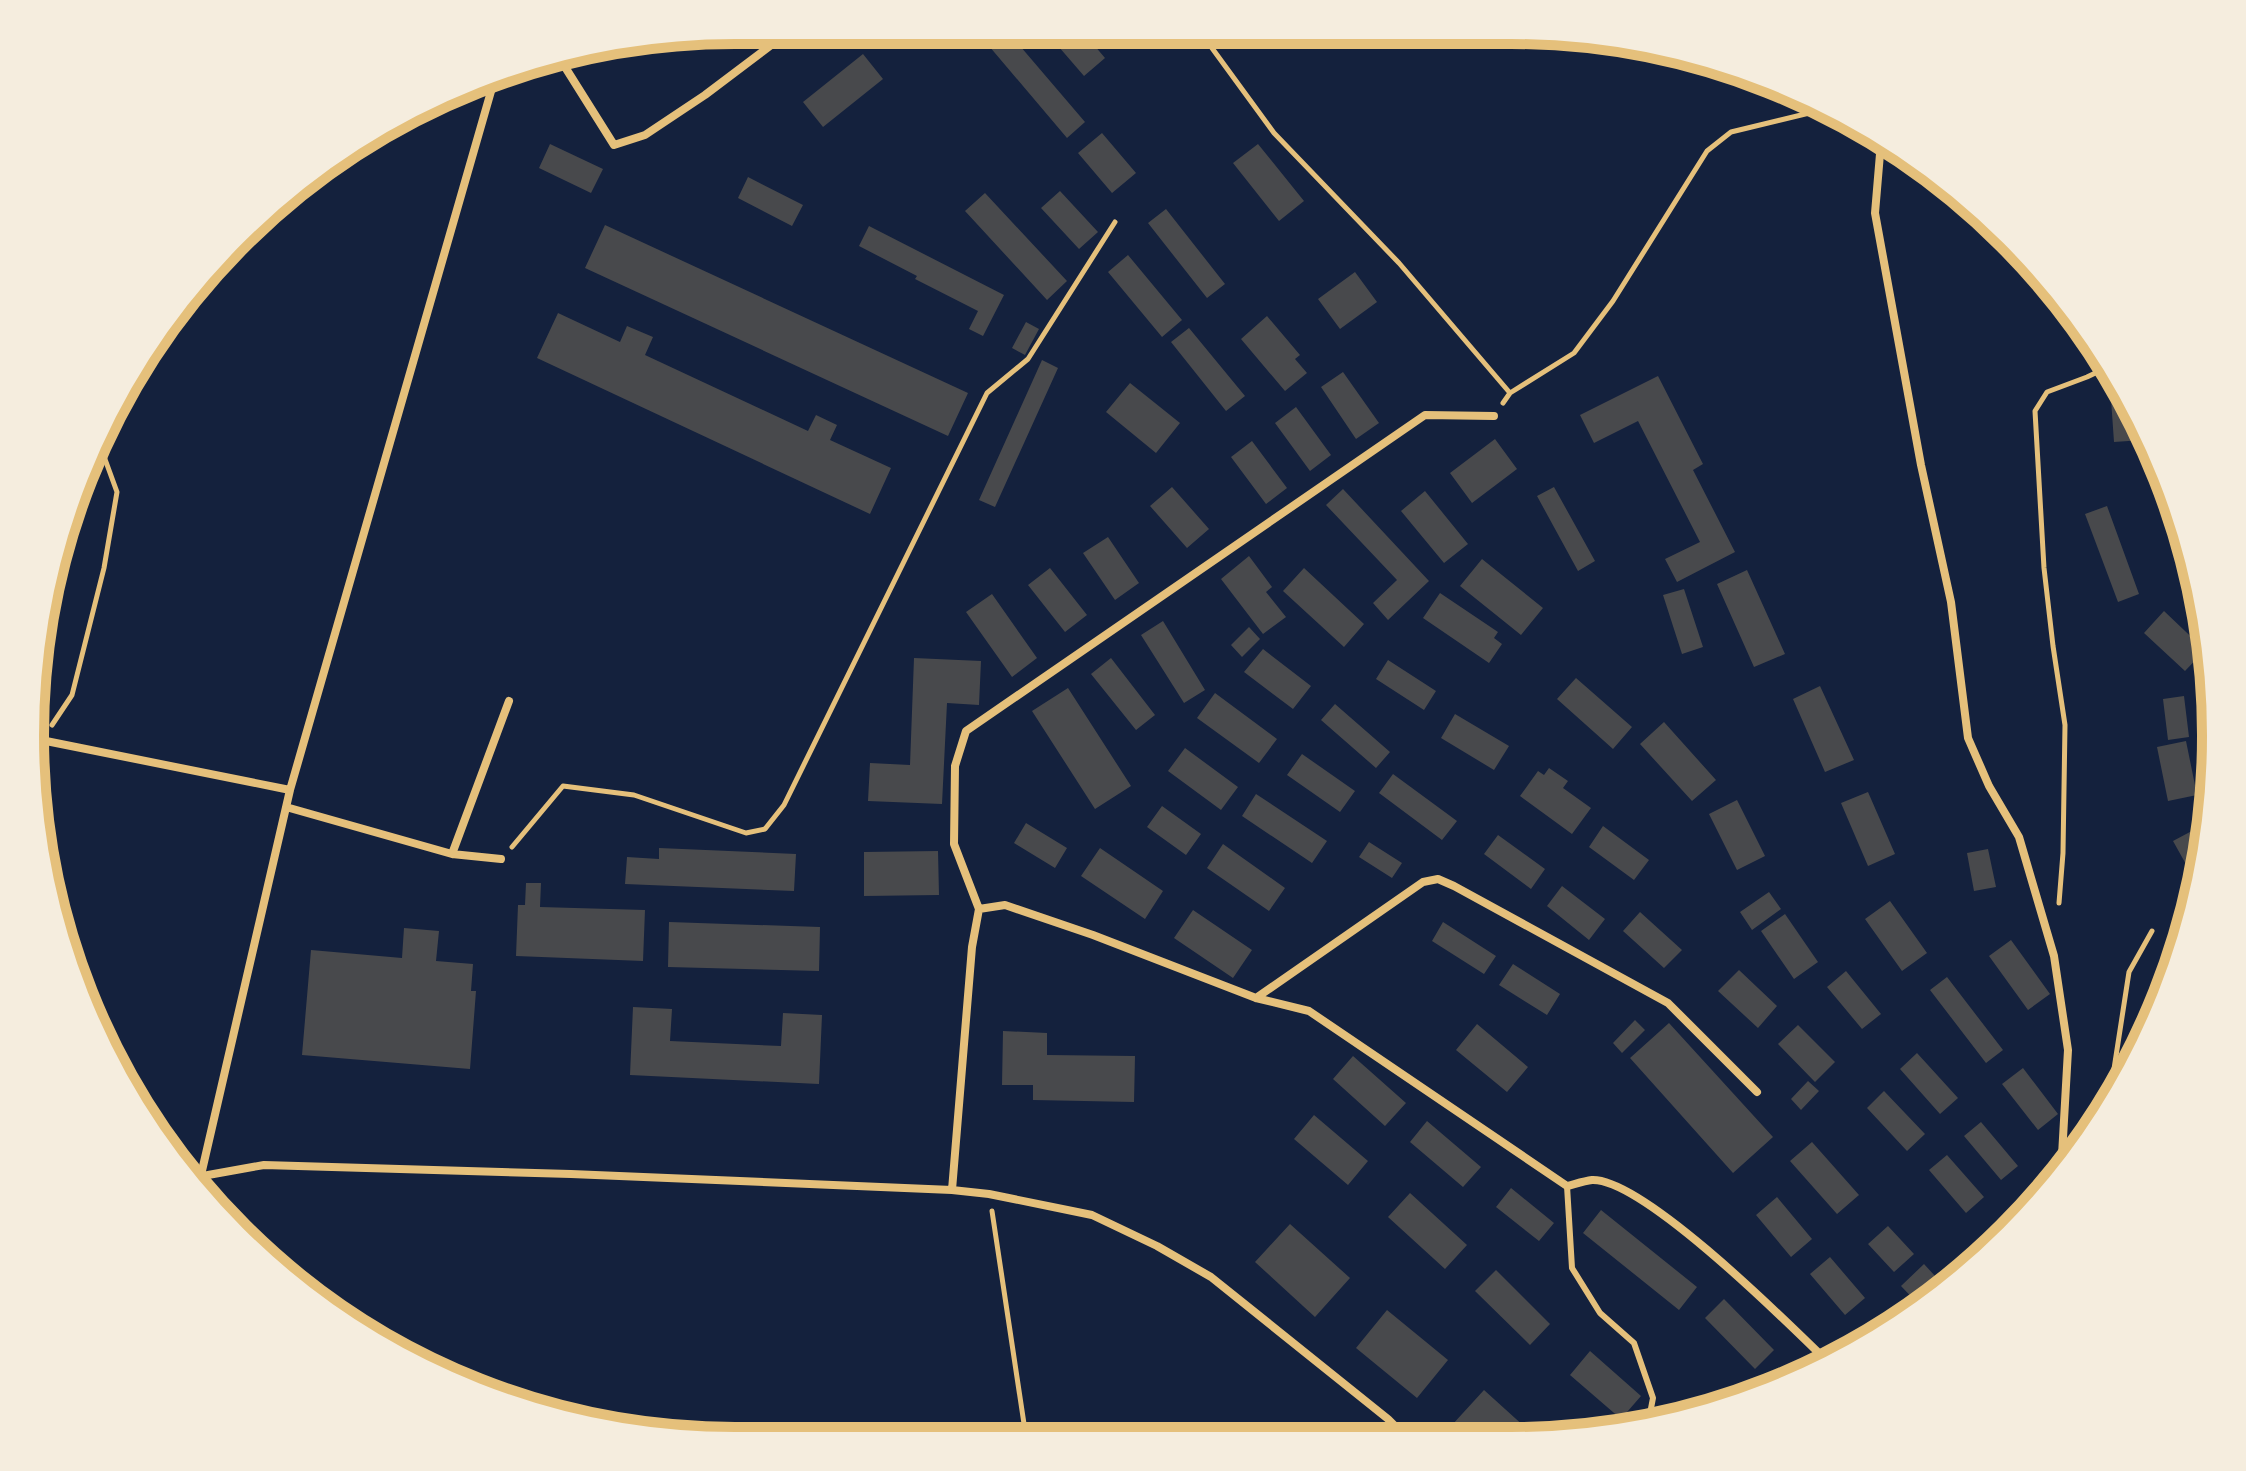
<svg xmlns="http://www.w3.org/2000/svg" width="2246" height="1471" font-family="Poppins,sans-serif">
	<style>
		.building { fill: #48494c }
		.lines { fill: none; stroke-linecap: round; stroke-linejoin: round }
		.path { stroke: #e5c07b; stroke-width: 5 }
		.service { stroke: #e5c07b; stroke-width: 6 }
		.minor { stroke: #e5c07b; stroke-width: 8 }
		.rim { fill: none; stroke: #e5c07b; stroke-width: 10 }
	</style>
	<rect width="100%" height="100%" fill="#14213d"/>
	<!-- building -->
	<path class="building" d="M909 31H938L921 46Z
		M1006 32H1008L1085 122 1067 138 989 46Z
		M1046 32H1083L1105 58 1084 76Z
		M863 54 883 79 823 127 803 102Z
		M1102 133 1136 173 1112 193 1078 153Z
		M550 144 603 169 591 193 539 168Z
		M1258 144 1304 201 1279 221 1233 163Z
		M748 177 803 205 792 226 738 198Z
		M1060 191 1098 232 1079 249 1041 208Z
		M985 193 1067 281 1047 300 965 211Z
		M1166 209 1225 284 1207 298 1148 223Z
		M605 225 968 393 948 436 585 268Z
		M869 226 1004 295 983 336 969 329 978 311 915 279 917 276 859 246Z
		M1128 255 1182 320 1162 337 1108 272Z
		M1355 272 1377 302 1340 329 1318 299Z
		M558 313 620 342 627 326 653 337 645 355 808 431 816 415 837 425 830 440 891 468 870 514 537 358Z
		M1267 316 1300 355 1295 359 1307 373 1285 391 1241 339Z
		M1026 322 1039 329 1025 355 1012 348Z
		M1189 328 1245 396 1226 411 1171 342Z
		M1042 360 1058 368 995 507 979 500Z
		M1343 372 1379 423 1356 439 1321 387Z
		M1658 376 1703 464 1693 470 1735 552 1677 582 1665 559 1700 542 1638 421 1594 443 1580 415Z
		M1130 383 1180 423 1156 453 1106 412Z
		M2119 384 2142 421 2143 440 2114 442 2110 385Z
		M1296 407 1331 455 1310 471 1275 423Z
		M1495 439 1517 469 1472 503 1450 473Z
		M1252 441 1287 488 1266 504 1231 457Z
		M1172 487 1209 529 1187 548 1150 506Z
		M1554 487 1595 561 1578 571 1537 496Z
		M1343 489 1429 581 1388 620 1373 603 1397 580 1326 505Z
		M1425 491 1468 544 1444 563 1401 511Z
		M2107 506 2139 594 2118 602 2085 514Z
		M1108 537 1139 583 1115 600 1083 553Z
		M1249 556 1272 587 1266 592 1286 617 1263 634 1221 579Z
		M1482 559 1543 608 1521 635 1460 586Z
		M1050 568 1087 615 1065 632 1028 585Z
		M1304 568 1364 624 1344 647 1283 591Z
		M1747 570 1785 654 1754 667 1717 584Z
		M1684 589 1703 647 1682 654 1663 595Z
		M1440 593 1498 632 1494 638 1502 644 1489 663 1423 618Z
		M992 594 1037 658 1012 677 966 612Z
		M2164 611 2205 650 2185 671 2144 633Z
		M1163 621 1205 690 1184 703 1141 635Z
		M1249 627 1260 639 1242 657 1231 645Z
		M1263 649 1311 686 1293 709 1244 672Z
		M914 658 981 661 979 705 947 703 942 804 868 801 870 763 910 765Z
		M1111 658 1155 715 1136 730 1091 674Z
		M1388 660 1436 691 1424 710 1376 679Z
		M1576 678 1632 727 1613 749 1557 699Z
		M1820 686 1854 760 1825 772 1793 699Z
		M1068 688 1131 786 1095 809 1032 711Z
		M1215 693 1277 739 1259 763 1197 718Z
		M2184 696 2189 737 2168 740 2163 699Z
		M1335 704 1390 752 1376 768 1321 720Z
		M1455 714 1509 746 1494 770 1441 738Z
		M1664 722 1716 780 1692 801 1640 744Z
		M2186 741 2197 795 2168 801 2157 747Z
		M1185 748 1238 787 1221 810 1168 771Z
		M2212 750V774L2202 755Z
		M1302 754 1355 791 1340 812 1287 775Z
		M1549 768 1568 781 1563 788 1591 808 1572 834 1520 796 1538 771 1544 775Z
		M1393 774 1457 821 1442 840 1379 793Z
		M1868 792 1895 854 1868 866 1841 803Z
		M1256 794 1327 841 1312 863 1242 816Z
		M1737 800 1765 856 1737 870 1709 814Z
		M1162 806 1201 834 1186 855 1147 827Z
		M1026 823 1067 848 1055 868 1014 843Z
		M2203 825 2208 835 2197 884 2173 841Z
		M1603 826 1649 860 1634 880 1589 847Z
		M1498 835 1545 869 1531 889 1484 854Z
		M1369 842 1402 863 1392 878 1359 857Z
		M1223 844 1285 888 1269 911 1207 868Z
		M659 848 796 854 794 891 625 884 627 857 659 859Z
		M1100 848 1163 891 1145 919 1081 876Z
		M1988 849 1996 887 1974 891 1967 853Z
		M938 851 939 895 864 896V852Z
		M526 883H541L540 907 645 910 643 961 516 956 518 905H525Z
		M1562 886 1605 919 1589 940 1547 906Z
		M1769 892 1781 909 1752 930 1740 912Z
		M1890 901 1927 953 1902 971 1865 919Z
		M1193 910 1252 950 1233 978 1174 938Z
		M1640 912 1682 950 1664 968 1623 931Z
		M1785 914 1818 962 1794 979 1761 931Z
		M669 922 820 927 819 971 668 967Z
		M1443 922 1496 956 1484 974 1432 941Z
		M404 928 439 931 436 961 473 964 471 991H476L470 1069 302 1055 311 950 402 958Z
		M2011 940 2050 994 2028 1010 1989 956Z
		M1513 964 1560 994 1547 1015 1499 985Z
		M1739 970 1777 1006 1758 1028 1718 991Z
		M1846 971 1881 1014 1862 1029 1827 987Z
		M1947 977 2003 1050 1986 1063 1930 990Z
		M633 1007 672 1009 670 1041 781 1046 783 1013 822 1015 819 1084 630 1075Z
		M1635 1020 1645 1030 1622 1053 1613 1043Z
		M1669 1023 1773 1137 1733 1173 1630 1058Z
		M1477 1024 1528 1067 1507 1092 1456 1050Z
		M1798 1025 1835 1062 1815 1082 1778 1044Z
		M1003 1031 1047 1033V1055L1135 1056 1134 1102 1033 1100V1085H1002Z
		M1917 1053 1958 1098 1940 1114 1900 1069Z
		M1353 1056 1406 1103 1385 1126 1333 1079Z
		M2023 1068 2058 1114 2038 1130 2002 1084Z
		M1808 1081 1819 1091 1801 1110 1791 1099Z
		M1884 1091 1925 1134 1907 1151 1867 1108Z
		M1314 1115 1368 1161 1348 1185 1294 1139Z
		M1427 1121 1481 1167 1463 1187 1410 1142Z
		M1981 1122 2018 1166 2001 1180 1964 1136Z
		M1812 1142 1859 1195 1837 1214 1790 1161Z
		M1947 1155 1984 1197 1966 1213 1929 1170Z
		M1511 1188 1554 1223 1539 1241 1496 1207Z
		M1410 1193 1467 1245 1445 1269 1388 1217Z
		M1777 1197 1812 1239 1791 1257 1756 1215Z
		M1601 1210 1697 1287 1679 1310 1583 1233Z
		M1290 1224 1350 1278 1315 1317 1255 1262Z
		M1888 1226 1914 1254 1894 1272 1868 1244Z
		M1993 1238 1997 1242 1980 1258 1975 1253Z
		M1830 1257 1865 1298 1845 1315 1810 1274Z
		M1924 1264 1947 1289 1921 1307 1901 1286Z
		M1496 1270 1550 1324 1530 1345 1475 1291Z
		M1724 1299 1774 1350 1755 1369 1705 1318Z
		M1387 1310 1448 1360 1417 1398 1356 1348Z
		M1886 1317 1893 1324 1867 1341 1864 1338Z
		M1590 1351 1641 1396 1621 1419 1570 1375Z
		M1484 1390 1538 1439H1467L1452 1425Z"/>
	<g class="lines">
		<!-- path -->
		<path class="path" d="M1201 33 1274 133 1399 263 1510 393
			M1503 403 1510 393 1574 353 1613 301 1707 151 1731 132 1830 108
			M52 725 72 695 104 568 117 492 98 440
			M512 847 563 786 634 795 746 833 765 829 784 805 987 393 1028 359 1115 222
			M2059 903 2063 853 2065 725 2053 646 2044 568 2035 411 2047 392 2087 377 2108 367
			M2079 1143 2086 1137 2114 1069 2129 972 2152 931
			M992 1211 1026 1437"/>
		<!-- service -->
		<path class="service" d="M1567 1186 1572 1268 1600 1313 1634 1343 1653 1398 1648 1424"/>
		<!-- minor -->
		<path class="minor" d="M560 59 614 145 645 135 705 95 791 30
			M1881 142 1875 213 1921 465 1951 602 1968 738 1989 786 2019 837 2054 956 2068 1050 2061 1173
			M36 736 41 740 290 790
			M286 807 452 854 501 859
			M452 854 509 701
			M979 909 1005 905 1093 935 1256 998 1309 1011 1567 1186C1575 1184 1584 1181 1592 1180 1643 1178 1789 1324 1830 1364
			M1256 998 1423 882 1438 879 1454 886 1668 1003 1757 1092
			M201 1175 290 790 496 74
			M197 1177 264 1165 571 1174 952 1190 989 1194 1092 1215 1157 1246 1211 1277 1388 1419 1408 1439
			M952 1190 972 947 979 909 954 844 955 766 966 731 1425 415 1494 416"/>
	</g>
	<!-- crop -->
	<path d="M0 0H2246V1471H0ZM735 44H1511A691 691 0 0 1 2202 735V736A691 691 0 0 1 1511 1427H735A691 691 0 0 1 44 736V735A691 691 0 0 1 735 44Z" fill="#f5edde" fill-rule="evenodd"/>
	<path class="rim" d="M735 44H1511A691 691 0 0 1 2202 735V736A691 691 0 0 1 1511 1427H735A691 691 0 0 1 44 736V735A691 691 0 0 1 735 44Z"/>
</svg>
